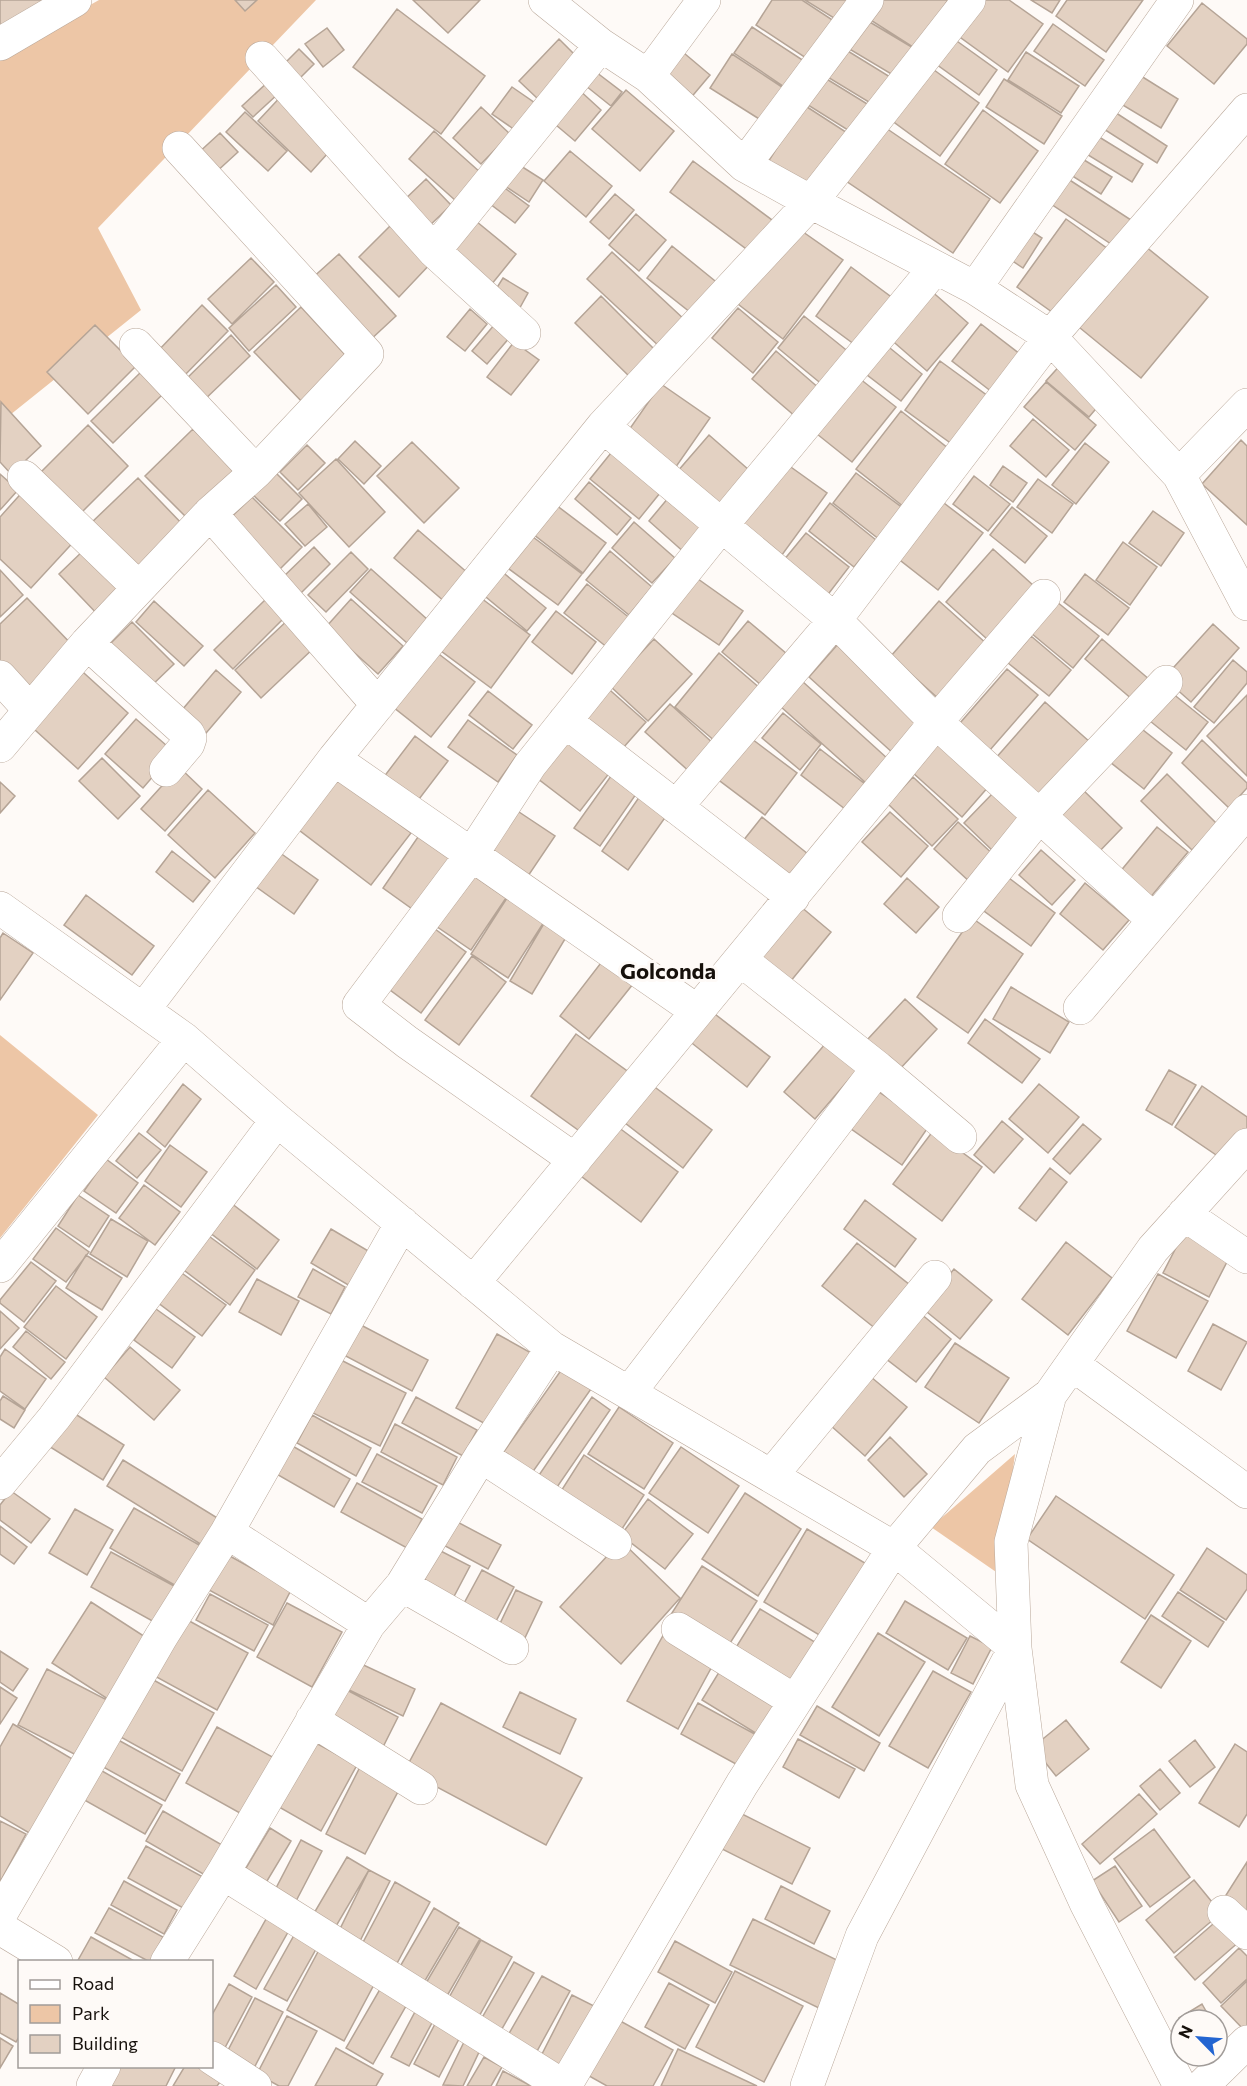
<svg xmlns="http://www.w3.org/2000/svg" width="1247" height="2086" font-family="Commissioner,sans-serif">
	<style>
		.green { fill: #edc6a6 }
		.building { fill: #e3d1c2; stroke: #b5a496; stroke-width: 1.5 }
		.lines { fill: none; stroke-linecap: round; stroke-linejoin: round }
		.minor-casing { stroke: #baa89a; stroke-width: 34 }
		.minor { stroke: #fff; stroke-width: 33 }
		.labels { text-anchor: middle; stroke-width: 6; stroke-linejoin: round; paint-order: stroke }
		.district-label { font-size: 22px; font-weight: bold; fill: #16100b; stroke: #fefaf7 }
	</style>
	<rect width="100%" height="100%" fill="#fefaf7"/>
	<!-- green -->
	<path class="green" d="M99 0H316L98 228 141 310 0 423V56Z
		M0 1035 98 1115 0 1238Z
		M1015 1454 999 1574 931 1527Z"/>
	<!-- building -->
	<path class="building" d="M0 0H46L0 40Z
		M235 0H257L245 11Z
		M413 0H480L448 33Z
		M772 0H802L837 23 812 62 756 25Z
		M805 0H856L842 23Z
		M881 0H948L916 49 869 19Z
		M982 0H1009L1043 24 1008 72 957 35Z
		M1031 0H1060L1052 13Z
		M1067 0H1143L1106 52 1056 16Z
		M1202 3 1247 39V44L1214 84 1167 46Z
		M397 9 485 76 441 134 353 67Z
		M858 15 915 49 898 78 841 44Z
		M1053 24 1104 60 1085 86 1034 51Z
		M752 27 804 61 786 88 734 53Z
		M327 28 344 50 323 67 305 44Z
		M559 39 578 58 538 99 519 81Z
		M954 39 997 70 979 95 936 64Z
		M838 45 895 80 877 107 821 73Z
		M678 48 710 75 689 100 657 73Z
		M299 49 314 64 292 86 277 71Z
		M1026 52 1079 86 1061 113 1008 80Z
		M732 54 785 89 764 122 710 88Z
		M930 67 979 103 940 156 891 120Z
		M592 69 622 92 611 106 581 82Z
		M1133 71 1178 99 1161 128 1116 101Z
		M825 78 877 110 859 137 808 105Z
		M1004 79 1062 116 1044 144 986 107Z
		M269 81 279 93 253 117 242 106Z
		M512 87 535 103 515 130 492 114Z
		M577 88 601 110 575 141 550 120Z
		M626 90 674 131 640 171 592 129Z
		M285 92 336 144 311 172 258 121Z
		M804 105 852 136 815 192 768 162Z
		M481 107 510 134 481 164 453 138Z
		M1110 109 1167 146 1157 163 1099 126Z
		M983 110 1038 151 1000 203 945 164Z
		M245 112 287 151 268 171 226 132Z
		M880 124 990 199 953 253 843 179Z
		M434 131 481 173 456 201 409 159Z
		M1091 132 1143 164 1132 182 1080 150Z
		M220 133 238 152 214 174 196 155Z
		M570 151 612 186 586 217 544 181Z
		M1076 155 1112 177 1101 194 1066 172Z
		M513 161 543 180 529 202 499 182Z
		M693 161 780 226 757 257 670 192Z
		M1065 177 1131 220 1114 246 1048 202Z
		M426 179 451 205 424 231 399 205Z
		M498 183 529 206 515 223 485 200Z
		M615 194 634 210 609 239 590 222Z
		M636 214 666 240 639 271 609 245Z
		M471 217 516 254 487 290 442 253Z
		M1066 219 1108 249 1059 317 1017 287Z
		M394 222 433 261 399 297 359 257Z
		M796 227 843 260 783 339 734 301Z
		M1028 229 1042 238 1023 268 1008 258Z
		M1140 242 1208 297 1141 378 1074 323Z
		M672 246 725 289 700 320 647 278Z
		M612 252 686 321 661 348 587 279Z
		M339 254 396 316 367 343 310 280Z
		M251 258 274 282 232 324 208 299Z
		M851 267 898 302 862 350 816 316Z
		M503 278 528 293 517 313 491 297Z
		M276 285 296 307 249 351 229 328Z
		M929 289 968 323 927 371 888 337Z
		M601 296 660 355 634 381 575 323Z
		M202 305 228 331 181 379 156 353Z
		M301 307 350 360 305 405 254 352Z
		M738 308 778 342 753 373 712 338Z
		M470 309 487 324 465 351 447 337Z
		M804 316 850 353 824 386 778 348Z
		M495 324 510 337 487 364 472 351Z
		M981 324 1020 354 992 392 952 361Z
		M95 325 136 366 88 414 47 372Z
		M231 335 250 356 199 405 180 385Z
		M880 340 922 374 901 401 858 368Z
		M514 342 539 360 511 395 487 377Z
		M776 351 820 389 796 417 752 379Z
		M940 361 992 399 956 447 905 410Z
		M1063 362 1105 398 1089 417 1046 381Z
		M142 371 163 394 113 443 91 421Z
		M855 375 896 407 852 462 812 430Z
		M1046 382 1096 425 1075 450 1024 407Z
		M661 384 710 418 673 471 624 437Z
		M1 402 41 446 11 474 0 462Z
		M901 411 949 449 904 507 856 469Z
		M1033 419 1069 450 1046 477 1010 446Z
		M88 425 128 466 79 515 39 474Z
		M193 429 241 478 194 525 145 476Z
		M709 435 757 477 724 514 677 472Z
		M1241 440 1247 446V525L1202 484Z
		M355 441 381 466 364 484 338 459Z
		M412 442 459 488 424 523 377 476Z
		M1085 443 1109 462 1076 504 1052 485Z
		M307 445 325 463 298 490 280 472Z
		M615 448 664 488 639 519 590 479Z
		M336 459 385 512 349 547 299 493Z
		M781 460 827 493 779 559 733 527Z
		M1003 466 1027 483 1013 502 990 485Z
		M274 471 302 499 280 521 251 493Z
		M856 473 904 509 880 540 833 503Z
		M0 474 18 490 0 510Z
		M974 476 1010 504 988 531 953 504Z
		M138 478 185 527 135 574 89 525Z
		M1038 479 1073 504 1052 533 1017 507Z
		M589 482 631 518 617 535 575 499Z
		M26 488 79 536 31 588 0 559V517Z
		M674 491 712 524 686 554 649 521Z
		M252 497 302 547 274 575 223 525Z
		M940 500 983 533 938 590 896 557Z
		M830 503 876 540 854 567 809 531Z
		M308 504 327 527 305 546 285 524Z
		M556 505 606 543 583 573 533 534Z
		M1012 507 1047 536 1025 563 990 535Z
		M1153 511 1184 533 1161 566 1129 543Z
		M634 522 675 558 652 583 612 548Z
		M418 530 469 574 445 602 394 558Z
		M806 533 849 567 823 601 779 566Z
		M529 534 582 574 558 605 505 566Z
		M1123 542 1157 567 1130 605 1096 580Z
		M87 547 130 592 102 619 59 574Z
		M314 547 330 564 296 598 279 581Z
		M993 549 1034 586 987 639 946 602Z
		M610 551 652 587 629 615 586 580Z
		M351 552 368 569 326 612 308 595Z
		M371 569 428 620 407 643 350 592Z
		M0 570 23 595 0 617Z
		M500 570 546 608 527 631 481 593Z
		M691 574 743 611 719 645 666 609Z
		M1085 574 1129 608 1108 635 1064 602Z
		M587 584 631 619 608 648 564 613Z
		M477 595 530 635 491 688 437 648Z
		M27 598 76 649 29 695 0 665V624Z
		M266 599 284 618 233 669 214 650Z
		M351 599 403 646 378 674 326 627Z
		M154 601 203 646 184 666 136 622Z
		M939 601 988 645 940 700 891 656Z
		M1057 602 1099 636 1073 668 1031 633Z
		M556 611 596 642 572 674 532 642Z
		M291 617 317 645 261 698 235 670Z
		M748 621 787 654 761 685 722 652Z
		M132 622 174 664 147 690 106 648Z
		M1213 624 1239 648 1191 702 1164 678Z
		M1031 636 1071 670 1049 696 1008 663Z
		M654 639 692 674 648 721 610 686Z
		M1102 639 1150 680 1133 700 1085 659Z
		M838 644 923 721 894 754 809 677Z
		M431 648 475 682 431 737 388 703Z
		M719 653 761 689 716 742 675 707Z
		M1233 660 1247 672V683L1214 723 1194 707Z
		M74 664 128 713 78 769 24 720Z
		M1007 669 1038 695 990 750 960 723Z
		M216 670 241 692 201 739 176 717Z
		M802 681 888 759 866 783 780 706Z
		M603 684 646 722 615 757 572 719Z
		M488 691 532 725 513 749 469 715Z
		M1172 693 1208 722 1186 750 1150 721Z
		M1247 695V776L1207 736Z
		M1045 702 1091 743 1040 800 995 759Z
		M670 704 715 745 691 773 645 732Z
		M783 713 821 744 800 770 762 738Z
		M136 719 174 752 143 788 105 754Z
		M468 720 517 755 498 782 448 747Z
		M1138 726 1172 753 1144 789 1110 762Z
		M567 730 614 767 580 811 533 775Z
		M415 736 448 761 413 807 380 782Z
		M748 736 797 773 765 815 716 778Z
		M1202 740 1247 783V788L1229 808 1182 763Z
		M940 742 989 786 962 817 913 773Z
		M820 749 865 784 845 809 801 775Z
		M102 758 140 796 118 819 79 781Z
		M179 767 202 789 165 831 141 809Z
		M616 769 641 787 600 846 574 828Z
		M1167 774 1217 824 1192 850 1141 801Z
		M335 776 411 833 371 885 295 827Z
		M913 777 958 819 932 846 888 804Z
		M0 782 15 796 0 813Z
		M1079 786 1122 828 1094 857 1051 815Z
		M208 790 255 833 215 878 168 835Z
		M642 793 669 812 628 870 602 851Z
		M993 793 1025 825 996 854 964 823Z
		M510 806 555 836 526 879 481 850Z
		M890 812 928 846 901 877 862 842Z
		M762 817 808 854 785 883 739 846Z
		M958 822 996 857 971 883 934 849Z
		M1157 827 1188 852 1149 899 1119 873Z
		M420 834 459 862 422 916 383 888Z
		M276 850 318 880 294 914 252 884Z
		M1041 850 1075 880 1052 905 1019 875Z
		M172 851 210 881 193 902 156 872Z
		M468 872 506 898 471 950 433 924Z
		M907 878 939 907 916 933 884 904Z
		M1009 878 1055 913 1031 946 984 911Z
		M1085 883 1129 920 1103 950 1060 914Z
		M86 895 154 946 132 975 64 925Z
		M507 898 544 922 508 978 471 954Z
		M800 906 831 932 790 982 759 957Z
		M972 918 1023 954 968 1033 917 997Z
		M546 920 568 934 532 994 510 981Z
		M431 926 466 952 421 1013 386 987Z
		M3 933 33 953 0 1000V938Z
		M607 955 637 979 589 1039 560 1016Z
		M472 956 506 982 459 1045 425 1020Z
		M1011 987 1069 1022 1050 1053 993 1019Z
		M905 999 937 1029 899 1070 867 1040Z
		M711 1011 770 1057 747 1087 688 1040Z
		M985 1019 1040 1059 1022 1083 968 1043Z
		M576 1034 630 1073 585 1135 531 1096Z
		M826 1043 857 1070 815 1119 784 1092Z
		M1169 1070 1196 1085 1172 1125 1146 1110Z
		M648 1082 712 1130 683 1168 620 1119Z
		M183 1084 201 1099 165 1147 147 1132Z
		M1039 1084 1079 1117 1048 1153 1009 1119Z
		M1202 1086 1247 1117V1135L1228 1163 1175 1127Z
		M873 1088 929 1126 902 1165 847 1126Z
		M1002 1121 1023 1139 994 1173 974 1155Z
		M1083 1124 1101 1139 1070 1174 1053 1159Z
		M618 1127 678 1172 641 1222 581 1176Z
		M933 1131 982 1167 942 1221 893 1184Z
		M139 1133 161 1150 137 1178 116 1161Z
		M170 1145 207 1172 181 1207 145 1181Z
		M106 1159 138 1183 116 1213 84 1191Z
		M1050 1168 1067 1182 1036 1221 1019 1208Z
		M144 1185 180 1212 155 1245 119 1218Z
		M78 1195 109 1216 89 1247 58 1226Z
		M865 1200 916 1239 895 1267 844 1229Z
		M231 1203 279 1240 257 1269 209 1232Z
		M111 1219 148 1241 127 1277 90 1254Z
		M56 1228 89 1252 66 1282 33 1259Z
		M331 1229 370 1252 350 1286 311 1263Z
		M1184 1232 1230 1256 1209 1297 1163 1273Z
		M206 1234 255 1270 230 1305 181 1268Z
		M1066 1242 1112 1278 1068 1335 1022 1299Z
		M857 1243 915 1289 881 1333 822 1286Z
		M86 1255 122 1278 102 1310 66 1288Z
		M31 1262 56 1281 24 1322 0 1303V1300Z
		M313 1269 345 1287 331 1314 298 1297Z
		M954 1269 992 1300 960 1339 922 1308Z
		M179 1271 226 1305 202 1336 157 1302Z
		M1158 1274 1208 1301 1176 1358 1127 1331Z
		M257 1279 299 1301 281 1335 239 1312Z
		M56 1286 97 1317 66 1359 24 1327Z
		M156 1309 195 1337 172 1368 134 1340Z
		M0 1311 19 1328 0 1349Z
		M920 1313 951 1339 916 1382 885 1358Z
		M357 1323 428 1360 412 1391 340 1353Z
		M1213 1324 1247 1342 1221 1390 1188 1371Z
		M26 1331 65 1362 51 1379 13 1347Z
		M497 1334 533 1354 491 1427 456 1408Z
		M955 1343 1009 1378 979 1423 925 1387Z
		M130 1347 180 1390 154 1420 104 1377Z
		M5 1349 46 1379 25 1409 0 1391V1357Z
		M335 1357 406 1393 380 1446 309 1411Z
		M562 1369 591 1389 527 1480 498 1460Z
		M871 1377 907 1407 865 1456 830 1425Z
		M3 1396 25 1410 14 1428 0 1419V1401Z
		M416 1397 477 1430 463 1456 402 1423Z
		M592 1397 610 1410 553 1493 535 1481Z
		M619 1407 673 1443 644 1489 588 1454Z
		M69 1410 124 1445 103 1480 47 1445Z
		M312 1415 371 1448 356 1476 297 1443Z
		M395 1424 457 1457 443 1485 381 1452Z
		M890 1437 927 1474 904 1497 868 1460Z
		M289 1444 350 1479 334 1507 273 1472Z
		M681 1447 739 1486 708 1533 649 1493Z
		M377 1454 437 1486 422 1513 362 1482Z
		M584 1455 644 1495 616 1538 556 1499Z
		M123 1460 219 1519 202 1545 107 1486Z
		M357 1483 422 1519 407 1548 341 1512Z
		M11 1491 50 1519 31 1543 0 1520V1505Z
		M745 1493 801 1529 758 1596 702 1559Z
		M1056 1496 1174 1575 1145 1619 1027 1539Z
		M648 1499 693 1534 665 1569 621 1535Z
		M134 1508 201 1546 178 1587 110 1548Z
		M75 1509 113 1530 87 1575 49 1553Z
		M446 1516 501 1545 488 1569 434 1540Z
		M0 1526 27 1547 14 1564 0 1554Z
		M807 1529 870 1566 826 1639 764 1602Z
		M621 1541 680 1598 621 1664 560 1607Z
		M431 1546 470 1566 450 1604 411 1584Z
		M1207 1548 1247 1575V1589L1226 1620 1180 1590Z
		M111 1552 176 1587 156 1623 91 1587Z
		M228 1555 291 1590 273 1625 209 1590Z
		M702 1566 757 1601 725 1651 670 1616Z
		M482 1570 514 1587 494 1625 462 1607Z
		M516 1590 542 1602 522 1644 496 1632Z
		M1178 1592 1224 1622 1208 1647 1162 1616Z
		M210 1594 268 1625 254 1651 196 1620Z
		M905 1601 967 1638 948 1670 886 1633Z
		M91 1602 153 1642 114 1703 52 1663Z
		M287 1603 342 1632 312 1687 257 1657Z
		M760 1609 823 1647 793 1696 730 1657Z
		M1151 1615 1191 1641 1161 1688 1121 1662Z
		M182 1617 248 1653 217 1710 151 1674Z
		M665 1632 716 1659 678 1729 627 1701Z
		M878 1633 925 1662 879 1736 832 1707Z
		M970 1636 992 1647 973 1684 951 1673Z
		M0 1651 28 1669 13 1691 0 1682Z
		M357 1662 415 1689 403 1716 345 1688Z
		M724 1664 785 1701 762 1737 702 1700Z
		M47 1669 109 1701 80 1757 18 1725Z
		M933 1671 971 1692 928 1768 889 1746Z
		M148 1677 214 1713 182 1771 117 1735Z
		M0 1687 17 1698 0 1724Z
		M345 1689 398 1717 381 1751 328 1723Z
		M520 1692 576 1719 560 1754 503 1727Z
		M441 1703 582 1778 546 1845 405 1770Z
		M698 1703 762 1738 745 1769 681 1734Z
		M817 1706 880 1743 864 1771 800 1735Z
		M1066 1720 1089 1749 1056 1776 1033 1747Z
		M13 1724 74 1760 31 1834 0 1816V1747Z
		M217 1727 278 1760 247 1817 186 1783Z
		M111 1736 180 1774 165 1801 96 1763Z
		M798 1739 855 1769 839 1798 783 1767Z
		M1195 1740 1215 1767 1190 1787 1169 1761Z
		M314 1742 357 1765 321 1831 279 1807Z
		M1235 1744 1247 1752V1814L1239 1827 1199 1803Z
		M361 1765 401 1786 365 1854 326 1834Z
		M95 1767 162 1805 145 1834 79 1797Z
		M1160 1769 1180 1793 1160 1810 1140 1786Z
		M1139 1794 1157 1814 1100 1864 1082 1844Z
		M163 1811 222 1845 205 1875 146 1841Z
		M736 1811 810 1848 792 1884 718 1847Z
		M0 1821 26 1834 0 1882Z
		M270 1828 291 1841 264 1886 243 1873Z
		M1154 1829 1190 1877 1150 1907 1114 1859Z
		M301 1840 322 1851 295 1903 274 1892Z
		M146 1846 203 1877 185 1909 128 1878Z
		M347 1857 369 1870 332 1933 310 1920Z
		M1247 1862V1919L1221 1903Z
		M1115 1866 1142 1906 1119 1922 1092 1881Z
		M369 1870 390 1881 358 1945 337 1935Z
		M1194 1880 1221 1913 1174 1953 1146 1920Z
		M124 1881 177 1910 164 1934 111 1905Z
		M395 1882 430 1902 395 1967 360 1948Z
		M781 1886 830 1911 814 1944 765 1919Z
		M109 1908 163 1937 150 1962 95 1933Z
		M434 1908 459 1923 423 1984 398 1970Z
		M270 1912 292 1925 256 1989 234 1976Z
		M1220 1918 1240 1941 1195 1980 1175 1957Z
		M753 1919 845 1964 823 2010 730 1965Z
		M459 1927 480 1939 447 1996 426 1983Z
		M297 1930 320 1942 287 2001 264 1989Z
		M91 1937 136 1962H77Z
		M481 1940 512 1957 477 2020 446 2003Z
		M675 1941 732 1972 715 2003 658 1972Z
		M320 1948 377 1979 344 2041 287 2010Z
		M1239 1948 1247 1956V1979L1221 2003 1203 1983Z
		M514 1962 534 1973 499 2034 479 2023Z
		M735 1971 803 2006 764 2082 696 2047Z
		M542 1976 570 1991 536 2053 507 2037Z
		M1247 1981V2033L1221 2006Z
		M669 1983 709 2005 685 2049 645 2027Z
		M229 1984 252 1997 220 2057 212 2053V2015Z
		M383 1984 410 1999 373 2064 346 2048Z
		M0 1993 20 2005V2035L16 2042 0 2033Z
		M572 1995 596 2007 564 2071 540 2058Z
		M255 1998 283 2012 252 2072 224 2058Z
		M1202 2004 1211 2020H1181V2022L1179 2018Z
		M416 2010 434 2019 409 2066 391 2057Z
		M287 2016 317 2031 288 2086H279L257 2074Z
		M613 2017 673 2050 653 2086H607L582 2072Z
		M435 2024 460 2037 439 2077 414 2064Z
		M0 2038 13 2046 0 2068Z
		M464 2042 480 2050 463 2086 443 2085Z
		M336 2048 383 2074 376 2086H315Z
		M678 2049 757 2086H661Z
		M484 2057 502 2067 491 2086H467Z
		M119 2066H176L166 2086H109Z
		M185 2066H196L220 2082 217 2086H173Z
		M503 2071 531 2086H496Z"/>
	<g class="lines">
		<defs>
			<path id="minor" d="M545 0 601 45 648 76 744 165 811 202 975 288 1050 337 1179 475 1247 604
				M0 44 75 0
				M262 58 434 251 524 333
				M648 76 704 0
				M744 165 867 0
				M434 251 601 45
				M975 288 1177 0
				M136 345 256 472
				M603 426 835 620 936 722 1154 920
				M1179 475 1247 405
				M24 477 139 588
				M210 513 378 705
				M87 643 188 734 190 738 188 744 166 770
				M0 677 30 710
				M565 721 793 897
				M0 746 87 643 210 513 256 472 367 354 179 148
				M334 759 697 1011
				M676 807 835 620 1050 337 1247 110
				M0 908 184 1039 277 1120 552 1348 894 1548 1015 1648 862 1936 807 2086
				M959 916 1040 815 1166 682
				M741 960 878 1068 960 1137
				M1080 1008 1247 811
				M144 1009 334 759 603 426 811 202 969 0
				M575 1160 407 1042 359 1005 472 854 530 765 721 526 935 268
				M1184 1214 1247 1257
				M0 1266 184 1039
				M473 1283 936 722 1044 596
				M1072 1364 1247 1492
				M629 1393 878 1068
				M481 1456 615 1543
				M771 1476 935 1277
				M0 1483 54 1418 277 1120
				M227 1532 369 1624
				M402 1585 512 1648
				M678 1629 795 1701
				M312 1720 421 1788
				M223 1873 563 2086
				M1224 1912 1247 1933
				M0 1915 161 1637 227 1532 402 1223
				M0 1928 56 1962
				M167 1962 223 1873 369 1624 402 1585 481 1456 552 1348
				M212 2058 255 2086
				M93 2086 104 2066
				M565 2086 742 1784 894 1548 977 1449 1050 1395
				M1180 2086 1086 1903 1032 1785 1015 1648 1011 1542 1050 1395 1153 1249 1247 1145
				M1202 2086 1247 2042"/>
		</defs>
		<!-- minor casing -->
		<use href="#minor" class="minor-casing"/>
		<!-- minor -->
		<use href="#minor" class="minor"/>
	</g>
	<g class="labels">
		<!-- district labels -->
		<g class="district-label">
			<text x="668" y="979">Golconda</text>
		</g>
	</g>
	<!-- legend -->
	<rect x="18" y="1960" width="195" height="108" fill="#fefaf7" stroke="#a19c99" stroke-width="1.5"/>
	<rect x="30" y="1980" width="30" height="9" fill="#ffffff" stroke="#a19c99" stroke-width="1.5"/>
	<text x="72" y="1990" font-size="18" fill="#16100b">Road</text>
	<rect x="30" y="2005" width="30" height="18" fill="#edc6a6" stroke="#a19c99" stroke-width="1.5"/>
	<text x="72" y="2020" font-size="18" fill="#16100b">Park</text>
	<rect x="30" y="2035" width="30" height="18" fill="#e3d1c2" stroke="#a19c99" stroke-width="1.5"/>
	<text x="72" y="2050" font-size="18" fill="#16100b">Building</text>
	<!-- north arrow -->
	<g transform="translate(1199 2038) rotate(295)"><circle r="28" fill="#fefaf7" stroke="#a19c99" stroke-width="1.5"/>
	<path d="M0-4.5L10 22L0 15L-10 22Z" fill="#2365d1"/>
	<text y="-9" font-size="16" font-weight="bold" text-anchor="middle" fill="#16100b">N</text>
	</g>
</svg>
